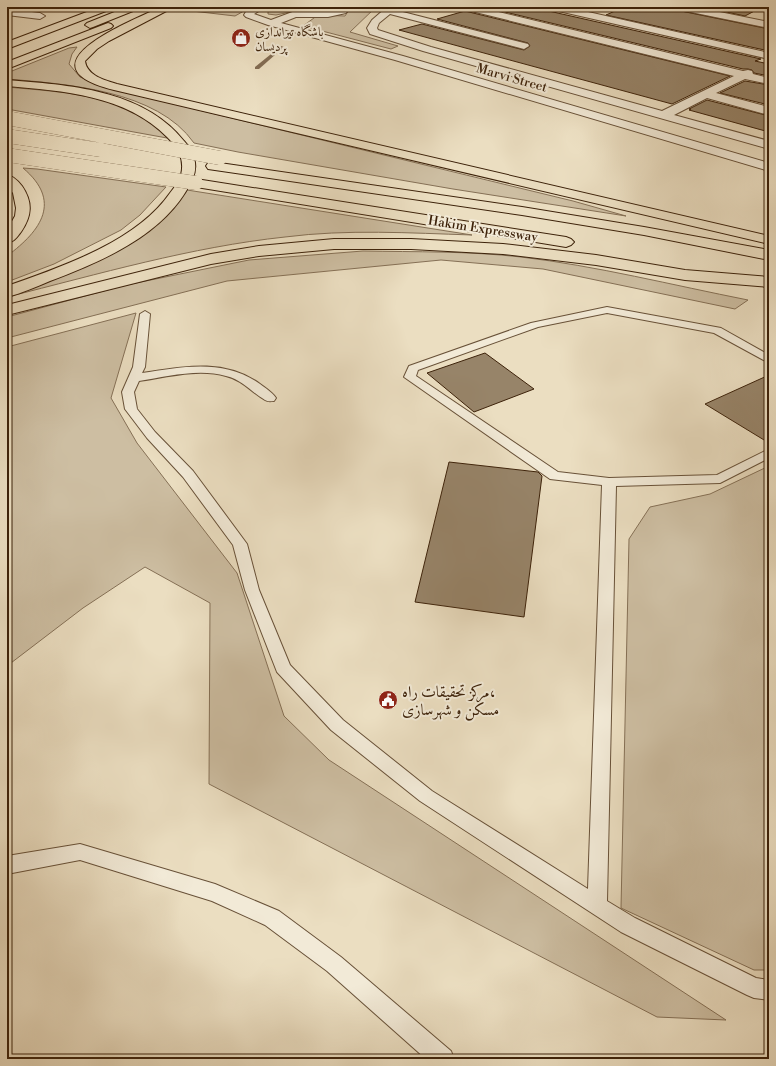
<svg xmlns="http://www.w3.org/2000/svg" width="776" height="1066" font-family="'Libre Bodoni',Amiri,serif">
	<style>
		.green { fill: #cdbea2; stroke: #857056 }
		.lines { fill: none; stroke-linecap: round; stroke-linejoin: round }
		.stream { fill: #826c53; fill-rule: evenodd }
		.building { fill: #978469; stroke: #3d220a }
		.service-casing { stroke: #685138; stroke-width: 2 }
		.minor-casing { stroke: #685138; stroke-width: 2 }
		.trunk-casing { stroke: #3d220a; stroke-width: 2 }
		.service { fill: #f2ead7; fill-rule: evenodd }
		.minor { fill: #f2ead7; fill-rule: evenodd }
		.trunk { fill: #ebdec1; fill-rule: evenodd }
		.trunk-bridge-casing { stroke: #3d220a; stroke-width: 14; stroke-linecap: butt }
		.trunk-bridge { stroke: #ebdec1; stroke-width: 14 }
		.labels { text-anchor: middle; stroke-width: 4; stroke-linejoin: round; paint-order: stroke }
		.far-poi-label { font-size: 13px; fill: #3d220a; stroke: #f2ead7; text-anchor: start }
		.far-street-label { font-size: 13px; fill: #3d220a; stroke: #f2ead7 }
		.poi-label { font-size: 16px; fill: #3d220a; stroke: #f2ead7; text-anchor: start }
	</style>
	<rect width="100%" height="100%" fill="#ebdec1"/>
	<filter id="stains"><feTurbulence type="fractalNoise" baseFrequency=".005" numOctaves="4"/><feColorMatrix values="0 0 0 0 .2 0 0 0 0 .09 0 0 0 0 .02 0 0 0 .5 -.17"/></filter>
	<radialGradient id="worn" r=".72"><stop offset=".6" stop-color="#630" stop-opacity="0"/><stop offset="1" stop-color="#630" stop-opacity=".3"/></radialGradient>
	<!-- green -->
	<path class="green" d="M179 7H251L235 16 175 9Z
		M276 7H335L330 11 325 12 295 11 276 15 268 14V12Z
		M351 7H376L350 32 398 46 391 49 303 26 318 15 345 16Z
		M77 47 72 54 69 64 80 77 104 87 573 201 626 216 453 189 238 152 194 143C157 90 66 84 7 79V73L69 48Z
		M7 87C59 92 132 94 167 138L7 109Z
		M23 168 37 169 166 187 140 215 121 230 54 264 7 282V256C42 230 62 201 23 168Z
		M187 190 472 235C410 233 347 229 285 237 191 247 99 274 7 297V296L67 272 175 204Z
		M363 251C416 252 468 251 521 257 597 266 672 285 748 300L735 309 543 269 441 260 227 281 7 338V317L126 285 249 260Z
		M136 313 111 398 137 443 237 573 284 716 329 760 726 1020 657 1017 209 784 210 603 145 567 83 608 7 666V347Z
		M769 466V970H754L621 908 629 539 650 507 710 494Z"/>
	<g class="lines">
		<!-- stream -->
		<path class="stream" d="M281 46 284 47 259 69H255V67Z"/>
	</g>
	<!-- building -->
	<path class="building" d="M484 7H531L761 59 755 61 769 64V76L754 73 752 70 748 69H743Z
		M624 7H675L681 11 769 29V51L606 15Z
		M703 7H762L745 16Z
		M465 11 730 76 672 104 399 30 422 24 524 50 530 46 528 43 437 19Z
		M745 81 769 85V105L720 93Z
		M707 100 769 116V132L689 110 691 109H689Z
		M485 353 534 389 474 412 427 373Z
		M769 375V443L705 404Z
		M449 462 538 472 542 476 524 617 415 602Z"/>
	<g class="lines">
		<defs>
			<path id="service" d="M607 307 721 328 769 355V363L714 333 607 313 538 327 418 370 416 376 558 472 609 478 717 475 769 449V458L720 483 616 486 607 901 635 918 756 978 769 980V1000L754 998 747 995 621 932 420 801 331 730 277 672 245 590 233 545 183 477 147 438 125 409 122 392 133 367 140 314 145 311 150 314 145 367 142 373C182 367 224 358 260 384 265 388 272 392 276 398L274 401C271 401 268 402 265 400 251 392 243 380 226 376 198 368 166 377 139 381L134 392 137 409 155 432 193 471 247 544 259 590 290 665 343 720 432 791 588 889 602 485 550 479 404 377 409 366 531 323Z
				M80 844 215 884 279 911 341 957 451 1051 454 1059H426L327 971 265 925 212 901 80 860 7 874V856Z"/>
			<path id="minor" d="M253 7H265L254 14 271 20 295 11H328L339 9 340 7H350L346 13 328 17H296L281 23 403 56 769 163V171L395 60 268 25 246 17 244 15 247 10Z
				M387 7H398L395 10 528 44 529 46 524 49 390 14 379 23 377 28 378 30 431 47 662 111 734 76 463 9 461 7H478L743 71 748 70 752 71 753 74 769 78V84L745 79 716 93 769 107V115L707 98 674 115 769 141V149L423 51 370 34 367 28 372 20Z
				M549 7H566L769 53V59L554 10Z
				M676 7H695L769 22V28L681 10Z
				M7 9 40 13 45 16 40 19 7 15Z"/>
			<path id="trunk" d="M100 7H106L108 9 106 11 7 49V42Z
				M127 7H140L138 9 93 27 90 28 85 25 87 23Z
				M161 7H174L109 41 97 49 85 61C87 76 105 80 117 84L769 236V244L114 90C17 66 129 22 161 7Z
				M108 23 111 24 113 26 111 28 7 69V62Z
				M7 80C68 85 143 89 184 141 194 152 199 166 192 180L196 179 566 237 571 239 574 242 571 245 566 247 196 187 190 184C164 235 101 262 50 281 36 287 22 293 7 297V286C61 267 136 242 170 193 174 188 179 181 181 175 185 159 178 148 167 137 126 95 63 91 7 86Z
				M213 162 522 207 644 227 769 250V260L644 235 522 215 208 169 206 166 208 163Z
				M7 175C13 176 18 181 22 186 33 202 32 216 21 232 17 237 14 242 7 243V230L15 216 16 208 13 193 7 186Z
				M334 239H411L503 244 596 255 685 270 769 277V287L685 280 596 265 503 254 411 249H334L259 256 211 264 7 315V305L211 254 259 246Z"/>
		</defs>
		<!-- service casing -->
		<use href="#service" class="service-casing"/>
		<!-- minor casing -->
		<use href="#minor" class="minor-casing"/>
		<!-- trunk casing -->
		<use href="#trunk" class="trunk-casing"/>
		<!-- service -->
		<use href="#service" class="service"/>
		<!-- minor -->
		<use href="#minor" class="minor"/>
		<!-- trunk -->
		<use href="#trunk" class="trunk"/>
		<defs>
			<path id="trunk-bridge" d="M7 118 220 158
				M7 136 101 150
				M7 155 196 183"/>
		</defs>
		<!-- trunk-bridge casing -->
		<use href="#trunk-bridge" class="trunk-bridge-casing"/>
		<!-- trunk-bridge -->
		<use href="#trunk-bridge" class="trunk-bridge"/>
	</g>
	<!-- icons -->
	<defs>
		<symbol id="shop-disc" viewBox="-11 -11 22 22"><circle r="9.5" fill="#8f2418" stroke="#f2ead7"/><path d="M-5-2.5h2.3a2.7 3.5 0 0 1 5.4 0H5L5.5 6h-11ZM-1.5-2.5h3a1.5 2.3 0 0 0-3 0Z" fill="#fff"/></symbol>
		<symbol id="civic-disc" viewBox="-11 -11 22 22"><circle r="9.5" fill="#8f2418" stroke="#f2ead7"/><path d="M-.6-6.5H3V-4.5H.6V-3L4-1V1h2V6H-6V1h2V-1L-.6-3ZM-1.2 2.5V6h2.4V2.5Z" fill="#fff"/></symbol>
	</defs>
	<g fill-rule="evenodd">
		<use href="#shop-disc" x="230" y="27" width="22" height="22"/>
		<use href="#civic-disc" x="377" y="689" width="22" height="22"/>
	</g>
	<g class="labels">
		<!-- far-poi labels -->
		<g class="far-poi-label">
			<text x="255" y="36">باشگاه تیراندازی<tspan x="255" dy="15">پردیسان</tspan></text>
		</g>
		<!-- far-street labels -->
		<g class="far-street-label">
			<text transform="translate(512 77) rotate(16)" y="5">Marvi Street</text>
			<text transform="translate(483 228) rotate(9)" y="5">Hakim Expressway</text>
		</g>
		<!-- poi labels -->
		<g class="poi-label">
			<text x="402" y="697">مرکز تحقیقات راه،<tspan x="402" dy="18">مسکن و شهرسازی</tspan></text>
		</g>
	</g>
	<!-- margin -->
	<rect width="776" height="1066" fill="none" stroke="#ebdec1" stroke-width="24"/>
	<rect x="8" y="8" width="760" height="1050" fill="none" stroke="#3d220a" stroke-width="2"/>
	<rect x="12" y="12" width="752" height="1042" fill="none" stroke="#3d220a"/>
	<rect width="100%" height="100%" filter="url(#stains)"/>
	<rect width="100%" height="100%" fill="url(#worn)"/>
</svg>
